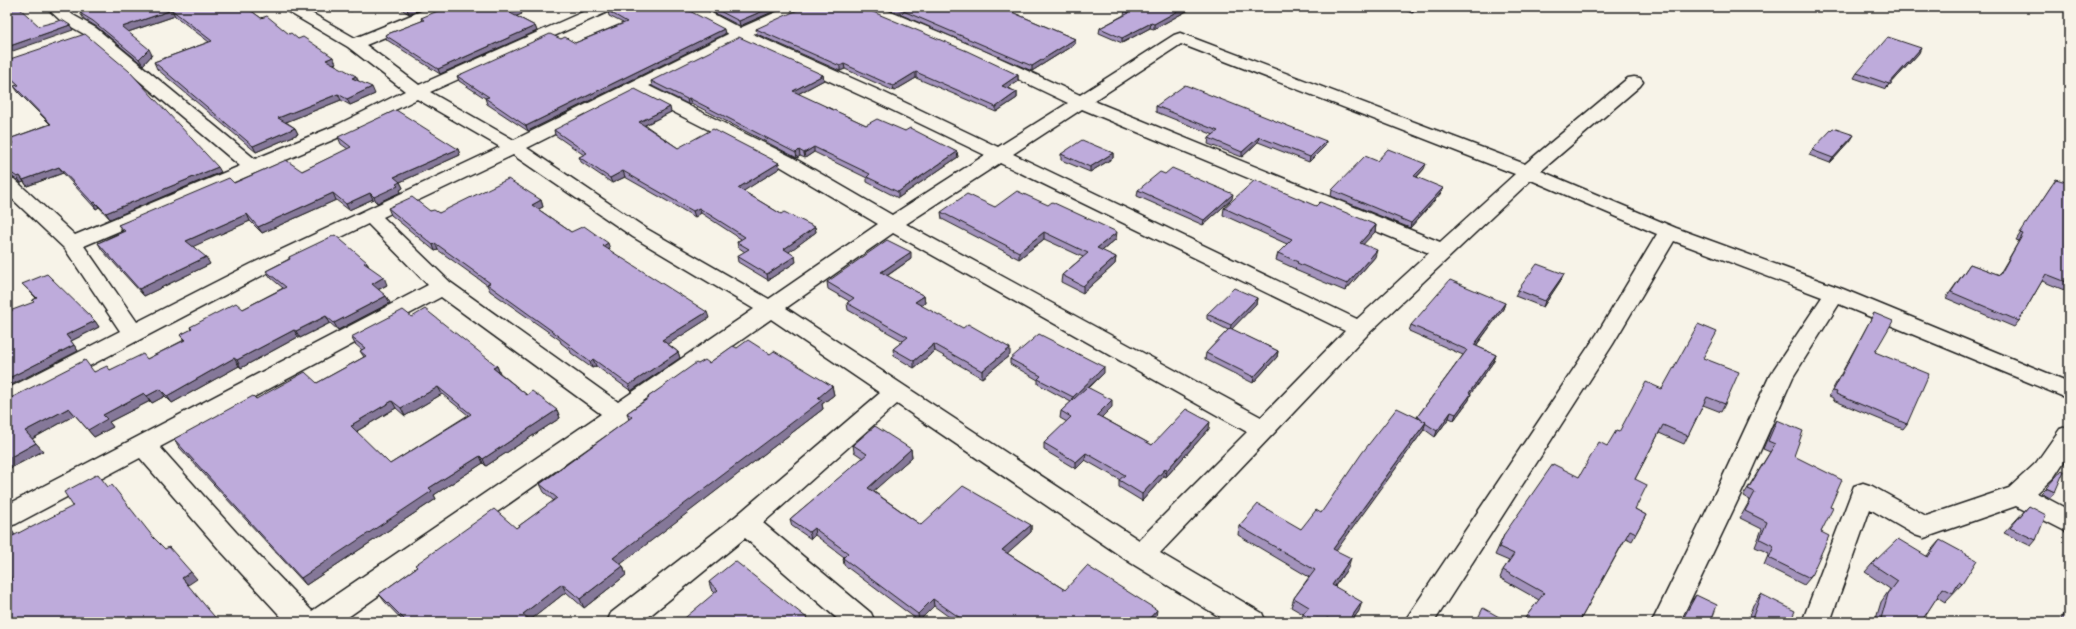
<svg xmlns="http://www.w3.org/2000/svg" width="2076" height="629" font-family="Pangolin,sans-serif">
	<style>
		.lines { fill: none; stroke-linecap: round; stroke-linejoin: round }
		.minor-casing { stroke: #1c1c1c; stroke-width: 3 }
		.minor { fill: #f7f3e8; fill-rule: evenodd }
		.wall { fill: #a393bc; stroke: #1c1c1c; fill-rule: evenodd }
		.shaded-wall { fill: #857899; stroke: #1c1c1c }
		.building { fill: #beabdb; stroke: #1c1c1c; fill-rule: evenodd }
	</style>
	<rect width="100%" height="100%" fill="#f7f3e8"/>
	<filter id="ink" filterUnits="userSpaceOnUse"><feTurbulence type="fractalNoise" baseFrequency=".025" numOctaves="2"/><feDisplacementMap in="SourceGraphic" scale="8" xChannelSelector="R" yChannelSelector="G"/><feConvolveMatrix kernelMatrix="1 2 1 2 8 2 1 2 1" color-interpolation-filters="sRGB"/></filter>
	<g filter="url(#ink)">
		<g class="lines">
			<defs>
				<path id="minor" d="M46 7H63L73 15 96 28 255 159 337 125 405 91 348 47 285 10 282 7H301L355 38 431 7H453L450 10 366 45 419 85 594 7H615L612 10 430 92 514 140 728 34 683 10 680 7H700L740 28 788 7H809L806 10 753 34 885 93 998 147 1068 103 968 55 861 10 858 7H879L980 49 1080 95 1174 35 1180 33 1525 164 1628 78 1634 77 1640 78 1643 82 1640 86 1541 171 1676 228 1843 289 2069 382V399L1839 304 1793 377 1745 485 1680 622H1652L1719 485 1770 375 1822 297 1674 241 1613 344 1434 622H1404L1597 334 1657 234 1531 180 1368 334 1160 553 1262 613 1266 622H1228L1131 563 897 404 763 523 871 613 875 622H841L745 538 642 622H607L611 613 736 516 880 393 771 319 341 622H286L218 548 140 458 16 524 7 527V505L428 285 368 224 265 274 15 405 7 408V389L120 331 65 249 7 194V177L14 179 75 235 240 166 84 34 61 21ZM740 40 873 101 985 155 892 215 792 157 649 86ZM1181 44 1515 174 1440 242 1094 101ZM636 93 778 165 878 224 769 299 647 229 527 148ZM417 99 500 147 251 264 137 322 84 246 349 133ZM1082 109 1429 253 1357 319 1013 154ZM513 155 633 237 754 309 618 402 450 282 383 217ZM1000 163 1345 331 1261 417 906 224ZM893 233 1247 432 1139 540 786 308ZM441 297 601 414 312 611 236 532 160 447Z
					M2069 426V454L2054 477 2037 493 2069 510V533L2016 506 1924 538 1915 535 1870 509 1830 622H1802L1854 486 1863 483 1872 486 1926 516 2009 488 2036 463 2060 429Z"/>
			</defs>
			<!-- minor casing -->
			<use href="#minor" class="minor-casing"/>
			<!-- minor -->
			<use href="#minor" class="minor"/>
		</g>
		<!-- wall -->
		<path class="wall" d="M246 7 261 18 298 39 336 63 334 64 358 81 375 94 350 105 341 100 286 122 295 128 298 134 256 152 157 69 154 62 209 42 175 16 128 32 152 55 143 65 97 27 84 19 80 13Z
			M345 7H363L351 11Z
			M398 7H427L409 14Z
			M703 7H784L740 26Z
			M883 7H1000L1075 39V44L1032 71Z
			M1194 7 1154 29 1150 28 1122 43 1099 33 1100 28 1124 15 1125 11Z
			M1291 7H1308L1302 11Z
			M1398 7H1421L1412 13Z
			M608 11 725 34 528 131 487 104 485 98 459 81 457 76 561 39 575 43 623 23 609 16Z
			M522 14 516 16 535 26 537 31 440 74 387 40 385 35 422 21 421 18Z
			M756 29 1018 75V81L1007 88 1017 92V98L996 112 916 78 894 91 845 69 840 71 757 34Z
			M1919 53 1886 89 1854 78 1857 73Z
			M7 60 221 172 110 219 99 207 96 209 63 173 27 186 24 182 21 183 14 178 7 176V145L12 143 9 139 50 124 18 92 14 86 17 85 7 76Z
			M823 75 824 80 798 94 866 125 905 131 957 152 958 157 898 198 867 182V178L814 152 805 158 800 156 797 158 691 103 688 104 652 86 651 81Z
			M1156 106 1326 141 1325 146 1309 162 1258 142 1242 157 1208 144 1209 138 1214 135 1156 112Z
			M671 112 645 125 678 148 779 163 780 168 743 191 781 214 815 227 816 232 788 252 796 262 768 280 738 262 737 256 745 252 738 247 737 242 741 239 701 213 695 217 625 177 612 183 581 162 579 157 584 155 555 135 554 130Z
			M338 137 458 149 460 155 400 182 403 188 400 190 401 192 377 203 373 199 349 210 336 200 262 233 250 221 193 246 210 264 144 296 102 250 98 243 123 231 118 225 234 183 302 171 348 149 341 144Z
			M1851 140 1830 163 1809 155 1812 150Z
			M1113 153V158L1090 172 1061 160V154Z
			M1377 161 1424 169 1417 177 1441 193 1410 228 1331 196 1332 190Z
			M2069 183V292L2042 281 2019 321 2014 327 1946 298 1970 264 1999 275 2019 241 2016 240 2052 185Z
			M1138 190 1232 199 1203 225 1137 196Z
			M541 200 543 207 538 209 571 232 610 249 609 250 709 318 668 344 678 352 680 358 631 391 596 366 592 368 571 353 570 350 561 343 560 340 490 291 487 285 438 250 435 251 391 215 388 208 430 211 439 213Z
			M1316 206 1376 225 1375 232 1363 244 1375 257 1345 291 1295 270 1296 269 1276 260 1278 253 1287 244 1223 215 1224 208Z
			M995 207 1116 239 1102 251 1116 257 1115 264 1083 293 1061 282 1062 275 1083 257 1044 239 1019 259 942 219 941 212Z
			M289 257 367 262 369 267 387 285 378 290 386 296 390 303 338 330 330 323 300 338 298 337 241 368 239 366 172 403 165 396 152 403 150 401 109 422 113 427 94 437 75 415 32 439 43 451 7 470V399L94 372 110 370 147 359 184 340 180 335 191 330 190 327 243 309 283 288 271 278 266 271 289 259Z
			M911 259 887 276 924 296 925 303 921 306 1010 355 982 378 935 351 914 368 894 356 893 349 903 341 848 310 847 303 849 301 828 289 827 282Z
			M1564 274 1561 280 1543 307 1515 296 1518 290Z
			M22 284 95 321 99 327 71 341 78 351 34 302 36 298Z
			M1257 298 1256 304 1231 329 1278 351 1277 357 1253 383 1205 359 1206 353 1228 330 1207 319V314Z
			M1505 303 1503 309 1476 346 1496 355 1494 361 1470 394 1469 400 1454 420 1449 418 1435 437 1424 429 1423 431 1336 550 1348 568 1335 586 1359 611 1351 622H1301L1303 614 1291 607 1294 598 1309 577 1238 535 1239 526 1301 529 1321 513 1417 417 1463 355 1409 331 1411 325Z
			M1874 313 1875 352 1907 424 1903 429 1833 400V398L1829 396 1871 319Z
			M412 317 497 366 500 373 527 395 557 410 560 418 486 466 483 463 434 495 436 499 306 585 179 447 174 439 256 399 317 383 364 357 360 351 362 350 355 344 351 337ZM442 394 468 415 390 464 357 433 358 432 357 431 396 408 405 416Z
			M737 348 770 354 832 386 834 395 822 404 823 409 620 564 623 566 626 575 584 608 566 592 530 620 532 622H404L385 602 379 594 417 567 415 565 516 528 554 501 544 492 540 484 629 420 627 413 648 398V397L698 364 709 363Z
			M1703 358 1725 404 1721 412 1703 405 1684 444 1659 433 1635 479V509L1646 515 1632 541 1626 538 1579 622H1522L1539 600 1500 578 1503 570 1509 561 1495 555 1505 533 1579 477 1607 446 1662 389Z
			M1010 359 1104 373 1089 388 1112 407 1101 417 1152 445 1209 429 1166 477 1164 476 1142 501 1119 487V480H1120L1085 460 1076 469 1044 450V443L1067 422 1060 418 1061 411 1071 402 1038 384V380L1010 364Z
			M1777 420 1794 456 1830 507 1821 532 1810 578 1804 585 1764 565 1769 553 1755 547 1762 529 1740 518 1750 500 1743 496 1770 452 1763 449 1772 427Z
			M853 445 911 449 912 457 873 491 921 525H1031V532L1007 553 1065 590 1156 617 1151 622H956L934 606 919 621 844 565 843 558 844 557 815 535 811 539 792 526 790 519 863 458 854 452Z
			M2046 488 2055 492 2050 498 2041 493Z
			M2029 506 2036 540 2031 546 2004 533Z
			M1940 540 1962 584 1945 602 1937 597 1921 622H1875L1881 602 1890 589 1865 572 1872 564 1927 556 1932 549Z
			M709 582 812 622 715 593 711 589Z
			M1761 594 1790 622H1747L1753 605Z
			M1696 595 1711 622H1680L1690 603Z
			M2069 607V622H2059Z"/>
		<!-- shaded-wall -->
		<path class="shaded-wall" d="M349 7H363L351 11Z
			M413 7H427L409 14 407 9Z
			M772 7H784L740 26 739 21Z
			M1185 7H1194L1154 29V24Z
			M1302 7H1308L1302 11Z
			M1415 7H1421L1412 13 1413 8Z
			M520 9 522 14 512 18 510 13Z
			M172 10 175 16 125 33 122 27Z
			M1151 23 1150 28 1122 43V38Z
			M70 25 73 30 7 53V47Z
			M535 26 537 31 440 74 438 69Z
			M724 29 725 34 528 131 526 126Z
			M1075 39V44L1032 71V66Z
			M1921 48 1919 53 1886 89 1889 84Z
			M149 49 152 55 143 65 139 59Z
			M333 57 336 63 329 66 326 60Z
			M844 64 845 69 840 71V66Z
			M916 72V78L894 91 893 86Z
			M823 75 824 80 794 96 793 91Z
			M1018 75V81L1002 91V86Z
			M356 76 359 82 352 78Z
			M372 87 375 94 350 105 347 99Z
			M1017 92V98L996 112V107Z
			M338 94 341 100 281 124 278 118Z
			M689 98 691 103 688 104 687 99Z
			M670 107 671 112 641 127 639 122Z
			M295 128 298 134 256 152 253 146Z
			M1854 135 1851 140 1830 163 1833 158Z
			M1259 137 1258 142 1242 157V152Z
			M1326 141 1325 146 1309 162 1310 157Z
			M814 147V152L805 158 804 153Z
			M458 149 460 155 400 182 403 188 400 190 401 192 377 203 374 197 394 177Z
			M799 150 800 156 797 158 796 153Z
			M957 152 958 157 898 198V192Z
			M1113 153V158L1090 172V167Z
			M779 163 780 168 739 194 738 188Z
			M1426 164 1424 169 1412 182 1414 176Z
			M59 167 63 173 27 186 23 180Z
			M218 167 221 172 110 219 106 213Z
			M623 171 625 177 612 183 610 178Z
			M20 176 24 182 21 183 17 177Z
			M1443 188 1441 193 1410 228 1411 223Z
			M333 193 336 200 262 233 258 227Z
			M370 193 373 199 349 210 346 204Z
			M1233 194 1232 199 1203 225 1204 220Z
			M541 200 543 207 534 211 532 205Z
			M95 202 99 207 96 209 93 203Z
			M699 208 701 213 695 217 693 211Z
			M247 214 250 221 190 248 186 241Z
			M1376 225 1375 232 1358 250 1360 243Z
			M815 227 816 232 785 255 784 249Z
			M1044 232V239L1019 259V252Z
			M1117 232 1116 239 1097 255V248Z
			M435 243 438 250 435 251 433 245Z
			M608 243 610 249 605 252 603 246Z
			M1377 250 1375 257 1345 291 1347 284Z
			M911 252V259L882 279 881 272Z
			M795 256 796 262 768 280 767 274Z
			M206 257 210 264 144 296 139 289Z
			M1116 257 1115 264 1083 293V286Z
			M1564 274 1561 280 1543 307 1545 301Z
			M384 277 387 285 375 291 372 284Z
			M386 296 390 303 338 330 334 323Z
			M924 296 925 303 916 309 915 302Z
			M1257 298 1256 304 1230 331 1231 325Z
			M1505 303 1503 309 1472 351 1474 345Z
			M707 312 709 318 664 347 662 340Z
			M326 316 330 323 300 338 296 331Z
			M95 321 99 327 71 341 66 335Z
			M294 330 298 337 241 368 237 360Z
			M934 344 935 351 914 368V361Z
			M74 345 78 351 7 387V379Z
			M1010 348V355L982 378V371Z
			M1278 351 1277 357 1253 383 1254 377Z
			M678 352 680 358 631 391 629 385Z
			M1496 355 1494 361 1467 399 1469 393Z
			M234 358 239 366 172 403 167 396Z
			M593 359 596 366 592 368 590 362Z
			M497 366 500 374 493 368Z
			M1104 367V373L1072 403 1073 397Z
			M832 386 834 395 822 404 823 409 617 567 613 558Z
			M438 387 442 394 405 416 401 408Z
			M160 389 165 396 152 403 147 396Z
			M144 393 150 401 109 422 113 427 94 437 88 430 103 415Z
			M1471 394 1469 400 1454 420 1456 414Z
			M1112 400V407L1097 422V415Z
			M392 401 396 408 357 431 358 432 355 434 351 426 353 424Z
			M69 408 75 415 32 439 25 431Z
			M557 410 560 418 486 466 483 459Z
			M1451 412 1449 418 1435 437 1437 431Z
			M1210 422 1209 429 1166 477 1167 470Z
			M1426 422 1423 431 1331 558 1333 549Z
			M36 443 43 451 7 470V459Z
			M911 449 912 457 869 495 868 488Z
			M1086 453 1085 460 1076 469V462Z
			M480 456 483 463 434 495 436 499 306 585 301 578 429 488Z
			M1165 469 1164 476 1142 501V494Z
			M7 525 11 529 20 543 13 536 7 526Z
			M1031 525V532L1003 557 1002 550Z
			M814 528 815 535 811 539 809 532Z
			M1351 558 1348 568 1329 594 1332 585Z
			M623 566 626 575 584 608 580 599Z
			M191 572 197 579 188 585 182 578Z
			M562 584 566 592 528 622 523 614Z
			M933 599 934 606 919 621 918 614Z
			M1362 602 1359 611 1351 622H1348Z
			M1157 610 1156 617 1151 622H1146Z"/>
		<!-- building -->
		<path class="building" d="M7 7H18L39 26 62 20 70 25 7 47Z
			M99 7H246L261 18 267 16 289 34 291 33 298 39 303 37 333 57 326 60 356 76 352 78 372 87 347 99 338 94 278 118 295 128 253 146 154 62 212 41 172 10 122 27 149 49 139 59 93 21 80 13Z
			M404 7H413L407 9Z
			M447 7H516L520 9 510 13 535 26 438 69 385 35 424 20 421 18Z
			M617 7H682L724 29 526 126 485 98 489 97 457 76 550 34 561 39 565 37 575 43 627 22 608 11Z
			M712 7H772L739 21Z
			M804 7H861L967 51 1018 75 1002 86 1017 92 996 107 916 72 893 86 844 64 840 66 756 29Z
			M894 7H1000L1075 39 1032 66Z
			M1132 7H1185L1154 24 1151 23 1122 38 1100 28 1129 13 1125 11Z
			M85 34 129 71 218 167 106 213 95 202 93 203 59 167 23 180 20 176 17 177 10 172 7 171V145L13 143 9 139 51 124 14 86 19 85 7 74V60Z
			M739 37 823 75 793 91 866 125 877 119 905 131 910 128 957 152 898 192 867 177 870 174 814 147 804 153 799 150 796 153 689 98 687 99 651 81Z
			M1888 37 1921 48 1889 84 1857 73Z
			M1185 85 1326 141 1310 157 1259 137 1242 152 1209 138 1218 131 1156 106Z
			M635 89 670 107 639 122 678 148 713 129 779 163 738 188 781 214 784 212 815 227 784 249 795 256 767 274 737 256 749 249 737 242 745 237 699 208 693 211 623 171 610 178 579 157 587 153 554 130Z
			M396 110 458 149 394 177 400 182 396 184 398 186 374 197 370 193 346 204 333 193 258 227 247 214 186 241 206 257 139 289 98 243 125 231 118 225 229 178 234 183 286 160 302 171 351 147 338 137Z
			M1833 128 1854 135 1833 158 1812 150Z
			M1082 140 1113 153 1090 167 1061 154Z
			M1388 149 1426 164 1414 176 1443 188 1411 223 1332 190 1365 156 1377 161Z
			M1172 168 1233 194 1204 220 1138 190 1160 172 1165 174Z
			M508 179 541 200 532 205 571 232 584 226 608 243 603 246 707 312 662 340 678 352 629 385 593 359 590 362 569 346 570 345 558 336H559L487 284 490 283 435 243 433 245 388 208 412 197 430 211 434 210 439 213Z
			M2056 179 2069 183V283L2046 274 2019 321 1951 292 1970 264 2000 275 2023 234 2020 233Z
			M1255 180 1316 206 1320 202 1376 225 1360 243 1377 250 1347 284 1297 263 1298 262 1278 253 1292 239 1224 208Z
			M1017 191 1048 205 1052 202 1117 232 1097 248 1116 257 1083 286 1062 275 1088 253 1044 232 1019 252 941 212 967 194 995 207Z
			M335 235 367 262 364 263 384 277 372 284 386 296 334 323 326 316 296 331 294 330 237 360 234 358 167 396 160 389 147 396 144 393 103 415 107 419 88 430 69 408 25 431 36 443 7 459V399H9L85 360 94 372 107 366 110 370 143 354 147 359 185 340 180 335 192 329 190 327 236 303 243 309 286 287 266 271 290 259 289 257Z
			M887 240 911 252 881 272 924 296 915 302 963 328 968 324 1010 348 982 371 934 344 914 361 893 349 908 337 847 303 854 298 827 282Z
			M1537 264 1564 274 1545 301 1518 290Z
			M47 274 95 321 66 335 74 345 7 379V312L34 302 32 300 37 298 22 284Z
			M1450 280 1505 303 1474 345 1496 355 1469 393 1471 394 1456 414 1451 412 1437 431 1425 423 1426 422 1417 417 1467 350 1411 325Z
			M1234 288 1257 298 1231 325 1207 314Z
			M425 309 497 366 493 368 527 395 532 391 557 410 483 459 480 456 429 488 432 491 301 578 174 439 253 396 256 399 305 372 317 383 366 356 360 351 365 348 351 337 403 310 412 317ZM438 387 471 414 390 464 351 426 354 425 353 424 392 401 401 408Z
			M1874 313 1893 321 1875 352 1929 374 1907 424 1836 394 1837 392 1833 391Z
			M1698 324 1717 332 1703 358 1739 372 1725 404 1707 397 1688 436 1663 425 1635 479 1647 485 1635 509 1646 515 1636 533 1630 530 1579 622H1549L1548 621 1547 622H1522L1544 593 1503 570 1514 554 1499 547 1505 533 1553 464 1579 477 1599 442 1607 446 1616 431 1619 432 1646 382 1662 389Z
			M1230 328 1278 351 1254 377 1206 353Z
			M1039 334 1104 367 1073 397 1038 379 1041 376 1010 359Z
			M748 340 770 354 774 351 832 386 818 398 822 400 613 558 623 566 580 599 562 584 523 614 532 622H407L379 594 417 567 415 565 494 509 516 528 557 498 540 484 632 417 627 413 649 398 648 397 696 363 698 364 705 360 709 363 733 346 737 348Z
			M1087 387 1112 400 1097 415 1152 445 1186 409 1210 422 1167 470 1165 469 1142 494 1119 480 1125 475 1086 453 1076 462 1044 443 1071 417 1061 411Z
			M1397 408 1426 422 1333 549 1351 558 1332 585 1362 602 1348 622H1334L1327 618 1324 622H1315L1303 614 1309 607 1294 598 1315 570 1239 526 1258 504 1301 529 1316 510 1321 513 1362 453Z
			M1777 420 1803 431 1794 456 1842 480 1830 507 1833 508 1821 532 1829 536 1810 578 1769 558 1774 546 1760 539 1767 522 1745 511 1755 492 1748 489 1775 444 1768 441Z
			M875 426 911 449 868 488 921 525 963 486 1031 525 1002 550 1065 590 1087 566 1157 610 1146 622H966L933 599 918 614 843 558 848 553 814 528 809 532 790 519 867 454 853 445Z
			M2062 470 2064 471 2055 492 2046 488Z
			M98 474 108 487 112 485 153 537 165 549 169 547 191 572 182 578 219 622H7V581L12 579 7 571V526L13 536 30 527V528L73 506 64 492Z
			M2029 506 2046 515 2036 540 2010 528Z
			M1898 539 1928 557 1940 540 1977 560 1962 584 1959 582 1953 593 1943 588 1921 622H1880L1888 594 1898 581 1872 564Z
			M735 561 812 622H680L718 590 709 582Z
			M1761 594 1795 611 1790 622H1759L1752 619Z
			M1696 595 1717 605 1711 622H1683L1685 615Z
			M1483 608 1508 622H1476Z"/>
	</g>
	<!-- margin -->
	<rect width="2076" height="629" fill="none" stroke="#f7f3e8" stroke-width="24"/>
	<rect x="12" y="12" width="2052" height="605" fill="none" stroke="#1c1c1c" stroke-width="1.5" filter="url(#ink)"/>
</svg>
